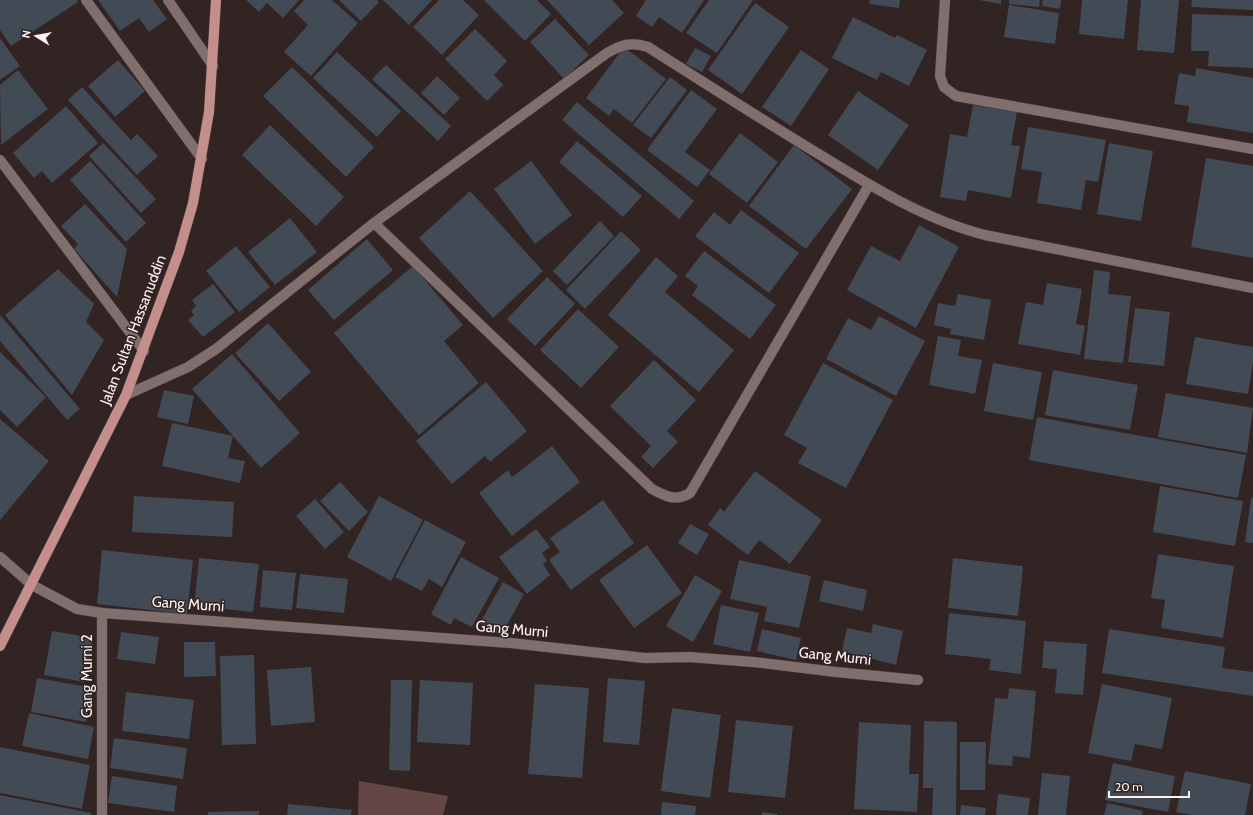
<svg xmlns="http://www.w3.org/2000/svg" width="1253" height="815" font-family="Cabin,sans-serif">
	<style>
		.green { fill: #644744 }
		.building { fill: #424a55 }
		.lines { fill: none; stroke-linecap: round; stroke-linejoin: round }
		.minor-casing { stroke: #4b3f3d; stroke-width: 11 }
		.major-casing { stroke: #4b3f3d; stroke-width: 11 }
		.minor { stroke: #806f6d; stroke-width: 10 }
		.major { stroke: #c48f8a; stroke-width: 10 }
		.labels { text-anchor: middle; stroke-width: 3; stroke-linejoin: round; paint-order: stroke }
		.street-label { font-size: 15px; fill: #fcf2f0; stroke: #322422 }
	</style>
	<rect width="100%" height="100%" fill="#322422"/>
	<!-- green -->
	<path class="green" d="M359 781 448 796 443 815H358Z"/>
	<!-- building -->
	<path class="building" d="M0 0H77L78 2 11 46 0 30Z
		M98 0H153L167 19 149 32 139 18 120 31Z
		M246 0H299L283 18 267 3 259 12Z
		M304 0H332L358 23 311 76 284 52 308 25 294 11Z
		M339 0H377L379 2 361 21Z
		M383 0H432L409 25Z
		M439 0H463L479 15 442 55 413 27Z
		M484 0H537L551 14 525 41Z
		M547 0H612L624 13 589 45Z
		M646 0H704L682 33 659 17 652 27 636 16Z
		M709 0H753L717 53 686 33Z
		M870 0H900L899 8 869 4Z
		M979 0H1001V4Z
		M1009 0H1040L1039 7 1009 4Z
		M1043 0H1061L1060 9 1042 6Z
		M1082 0H1128L1124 39 1079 34Z
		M1141 0H1179L1174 53 1137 50Z
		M1192 0H1253V10L1191 7Z
		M755 3 789 27 742 94 708 70Z
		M1009 5 1059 13 1055 44 1004 37Z
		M1192 14 1253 16V68L1208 66 1209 51H1191Z
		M853 17 895 38 897 35 927 50 909 86 881 72 877 80 832 58Z
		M555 19 589 55 564 79 530 42Z
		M475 29 507 61 494 75 503 85 487 101 445 59Z
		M0 38 20 66 0 80Z
		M624 47 666 79 632 123 614 109 609 116 586 98Z
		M695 48 711 56 702 72 686 64Z
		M801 50 829 69 791 126 762 107Z
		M337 52 401 111 377 137 313 78Z
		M118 60 145 91 115 117 88 86Z
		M386 65 451 126 438 141 372 79Z
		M292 67 374 147 346 177 263 96Z
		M1196 68 1253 78V133L1187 122 1189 106 1174 104 1179 73 1195 76Z
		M18 70 48 109 1 145 0 85Z
		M437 76 460 98 444 115 421 93Z
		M670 77 687 90 651 138 633 125Z
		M82 87 131 140 137 134 158 156 137 175 68 100Z
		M691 90 717 109 685 152 710 170 697 187 647 150Z
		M858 91 909 125 878 170 828 135Z
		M577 102 694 201 679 219 562 120Z
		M973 105 1017 112 1011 145 1020 146 1011 198 968 190 966 201 940 197 950 134 967 137Z
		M66 106 98 143 52 183 42 171 34 178 13 153Z
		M270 125 344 197 316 226 242 155Z
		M1028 127 1106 140 1098 182 1086 180 1081 210 1037 203 1042 172 1021 169Z
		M740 133 778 162 747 203 709 174Z
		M577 141 642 196 623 217 559 162Z
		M103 143 156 199 141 213 89 156Z
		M1109 143 1153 151 1141 221 1097 214Z
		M794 145 852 189 806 249 749 206Z
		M1206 158 1253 166V258L1191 247Z
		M90 161 146 223 126 242 70 180Z
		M531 161 572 215 535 244 494 189Z
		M470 191 543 271 493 318 419 238Z
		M85 204 127 249 117 297 74 249 78 244 61 226Z
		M741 210 799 253 769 293 695 236 714 212 730 225Z
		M290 218 317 252 275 285 248 252Z
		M600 221 614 236 567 285 553 271Z
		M919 225 959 247 916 328 847 290 871 246 900 261Z
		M621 231 641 250 585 309 566 290Z
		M367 239 393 270 334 320 308 290Z
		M236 246 270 287 239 312 206 271Z
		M704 251 776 305 750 339 692 295 698 286 685 276Z
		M656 257 678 276 665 292 734 350 699 392 608 315Z
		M413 266 463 325 444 341 479 383 419 435 334 333Z
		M58 269 94 304 86 322 104 340 72 395 5 315Z
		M1094 270 1110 272 1108 294 1131 296 1123 363 1084 359Z
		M547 277 575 304 535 346 507 319Z
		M1047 283 1082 289 1076 324 1085 326 1080 355 1018 344 1026 302 1043 305Z
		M213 284 235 312 203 337 188 320 194 315 191 311 196 306 192 300Z
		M958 294 991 300 984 340 950 334 951 329 934 325 938 303 955 306Z
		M1135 308 1170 312 1164 366 1128 362Z
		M578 309 619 347 581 388 540 350Z
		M0 315 80 409 67 420 0 341Z
		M879 316 925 341 896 396 826 359 848 318 871 330Z
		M268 323 311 372 279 401 235 353Z
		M938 336 961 340 958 356 982 360 975 394 929 385Z
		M1195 337 1253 347V362L1248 394 1186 384Z
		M0 352 46 397 17 427 0 410Z
		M232 354 300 433 261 468 192 389Z
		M654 360 696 400 667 431 678 442 653 468 641 457 651 446 610 406Z
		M823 363 893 400 846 488 798 463 807 448 784 435Z
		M993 363 1042 372 1033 420 984 411Z
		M1053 370 1138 385 1130 430 1045 415Z
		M486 382 527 431 490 462 485 456 452 484 416 441Z
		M164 390 194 396 188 424 157 417Z
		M1166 393 1253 408 1247 453 1158 437Z
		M1037 417 1246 455 1238 498 1029 460Z
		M0 419 49 461 0 520Z
		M172 423 233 436 228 458 245 461 240 483 162 466Z
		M552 446 580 482 512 536 479 493 508 470 512 477Z
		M755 471 822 520 790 564 759 540 748 555 708 525 720 508 724 512Z
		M340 482 368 512 349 531 320 501Z
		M1160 486 1243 501 1235 546 1153 532Z
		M134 496 234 502 232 537 132 532Z
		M379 496 423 520 391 581 347 557Z
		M1251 498H1253V543L1245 542Z
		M315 499 344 532 325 549 296 516Z
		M603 500 634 543 571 590 549 560 560 552 550 538Z
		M425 520 466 542 442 587 429 579 422 591 395 577Z
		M690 524 709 534 697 555 678 543Z
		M536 529 550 547 542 553 547 561 543 564 550 575 527 594 499 557Z
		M647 545 682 593 634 628 599 580Z
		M102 550 193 560 187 614 97 604Z
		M1158 554 1234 566 1223 638 1161 628 1165 600 1151 598Z
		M461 557 499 578 472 627 454 618 451 625 431 614Z
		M199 558 259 564 253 612 194 606Z
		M953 558 1023 566 1018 616 948 608Z
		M739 560 811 576 799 628 764 621 767 607 730 599Z
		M263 570 296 573 292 610 260 607Z
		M300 574 348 579 344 613 296 608Z
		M695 575 722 591 693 642 666 626Z
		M824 580 867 590 863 611 819 601Z
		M503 582 524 594 501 636 480 623Z
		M721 605 759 613 750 652 713 644Z
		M949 613 1026 621 1021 674 989 670 991 659 945 654Z
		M873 624 903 631 896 665 842 651 847 628 871 633Z
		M762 629 801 638 796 660 757 651Z
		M1109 629 1225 647 1222 668 1253 672V696L1102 673Z
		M52 631 93 638 85 682 44 675Z
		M121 632 159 637 155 664 117 659Z
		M1044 641 1087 644 1083 695 1055 693 1057 669 1042 668Z
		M184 642H215L216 676 184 677Z
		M254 655 256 744 222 745 220 656Z
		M311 667 315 722 271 726 267 670Z
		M37 678 93 688 86 722 31 712Z
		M608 678 645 681 639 745 603 742Z
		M391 680H412L410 771 389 770Z
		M420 680 473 683 470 745 417 742Z
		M535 684 589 688 582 778 528 774Z
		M1102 684 1172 698 1162 749 1135 744 1131 761 1088 753Z
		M1009 688 1036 691 1030 758 1013 756 1012 766 988 764 995 698 1008 699Z
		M126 692 194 700 189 739 122 731Z
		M672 708 721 715 710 798 661 791Z
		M29 713 94 727 88 759 22 746Z
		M736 720 793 726 785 798 728 792Z
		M924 721 957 722 956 815H932L933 788H923Z
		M859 722 911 725 909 774H919L917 812 854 809Z
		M114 738 187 748 183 779 110 768Z
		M960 742H986L985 790H960Z
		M0 747 90 765 82 809 0 793Z
		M1113 763 1175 776 1168 812 1105 800Z
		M1185 771 1251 784 1245 815H1193L1176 812Z
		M1042 773 1070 776 1066 815H1038Z
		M112 776 177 786 174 812 108 803Z
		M998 794 1030 798 1028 815H996Z
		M0 795 91 813V815H0Z
		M662 802 696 806 695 815H661Z
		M1107 803 1143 811 1142 815H1104Z
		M288 804 352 810 351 815H287Z
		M961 805 986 808 985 815H960Z
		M259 811V815H208V812Z
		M762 812 777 814V815H762Z"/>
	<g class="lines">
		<defs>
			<path id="minor" d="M86 0 202 159
				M168 0 213 66
				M945 0 940 76 944 87 956 96 1253 149
				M0 160 144 351
				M374 223 652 489C665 496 676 502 690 493L869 185
				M126 395 188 367 216 349 374 223 607 53C621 45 632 41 648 47 706 84 764 121 822 156 874 188 926 220 985 235L1253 288
				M0 557 32 585 77 609 102 613V815
				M102 613 511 643 645 658 689 657 753 662 836 672 918 680"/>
			<path id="major" d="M0 646 126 395 179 252 193 203 209 112 216 0"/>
		</defs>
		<!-- minor casing -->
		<use href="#minor" class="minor-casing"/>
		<!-- major casing -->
		<use href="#major" class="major-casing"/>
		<!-- minor -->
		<use href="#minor" class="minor"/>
		<!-- major -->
		<use href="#major" class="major"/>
	</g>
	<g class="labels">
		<!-- street labels -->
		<g class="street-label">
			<text transform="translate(133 330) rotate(-69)" y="5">Jalan Sultan Hassanuddin</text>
			<text transform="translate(188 604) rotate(4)" y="5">Gang Murni</text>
			<text transform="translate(512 629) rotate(5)" y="5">Gang Murni</text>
			<text transform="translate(835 656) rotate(6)" y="5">Gang Murni</text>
			<text transform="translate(87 676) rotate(-90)" y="5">Gang Murni 2</text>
		</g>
	</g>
	<!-- north arrow -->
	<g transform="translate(36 36) rotate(281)" stroke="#322422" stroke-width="3" paint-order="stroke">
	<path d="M0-3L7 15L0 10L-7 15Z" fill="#fcf2f0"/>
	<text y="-6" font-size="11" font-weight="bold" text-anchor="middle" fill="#fcf2f0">N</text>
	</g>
	<!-- scale -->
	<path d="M1109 791v6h80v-6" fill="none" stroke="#fcf2f0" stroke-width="2"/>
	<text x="1115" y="791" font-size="12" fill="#fcf2f0" stroke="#322422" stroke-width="3" paint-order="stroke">20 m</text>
</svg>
